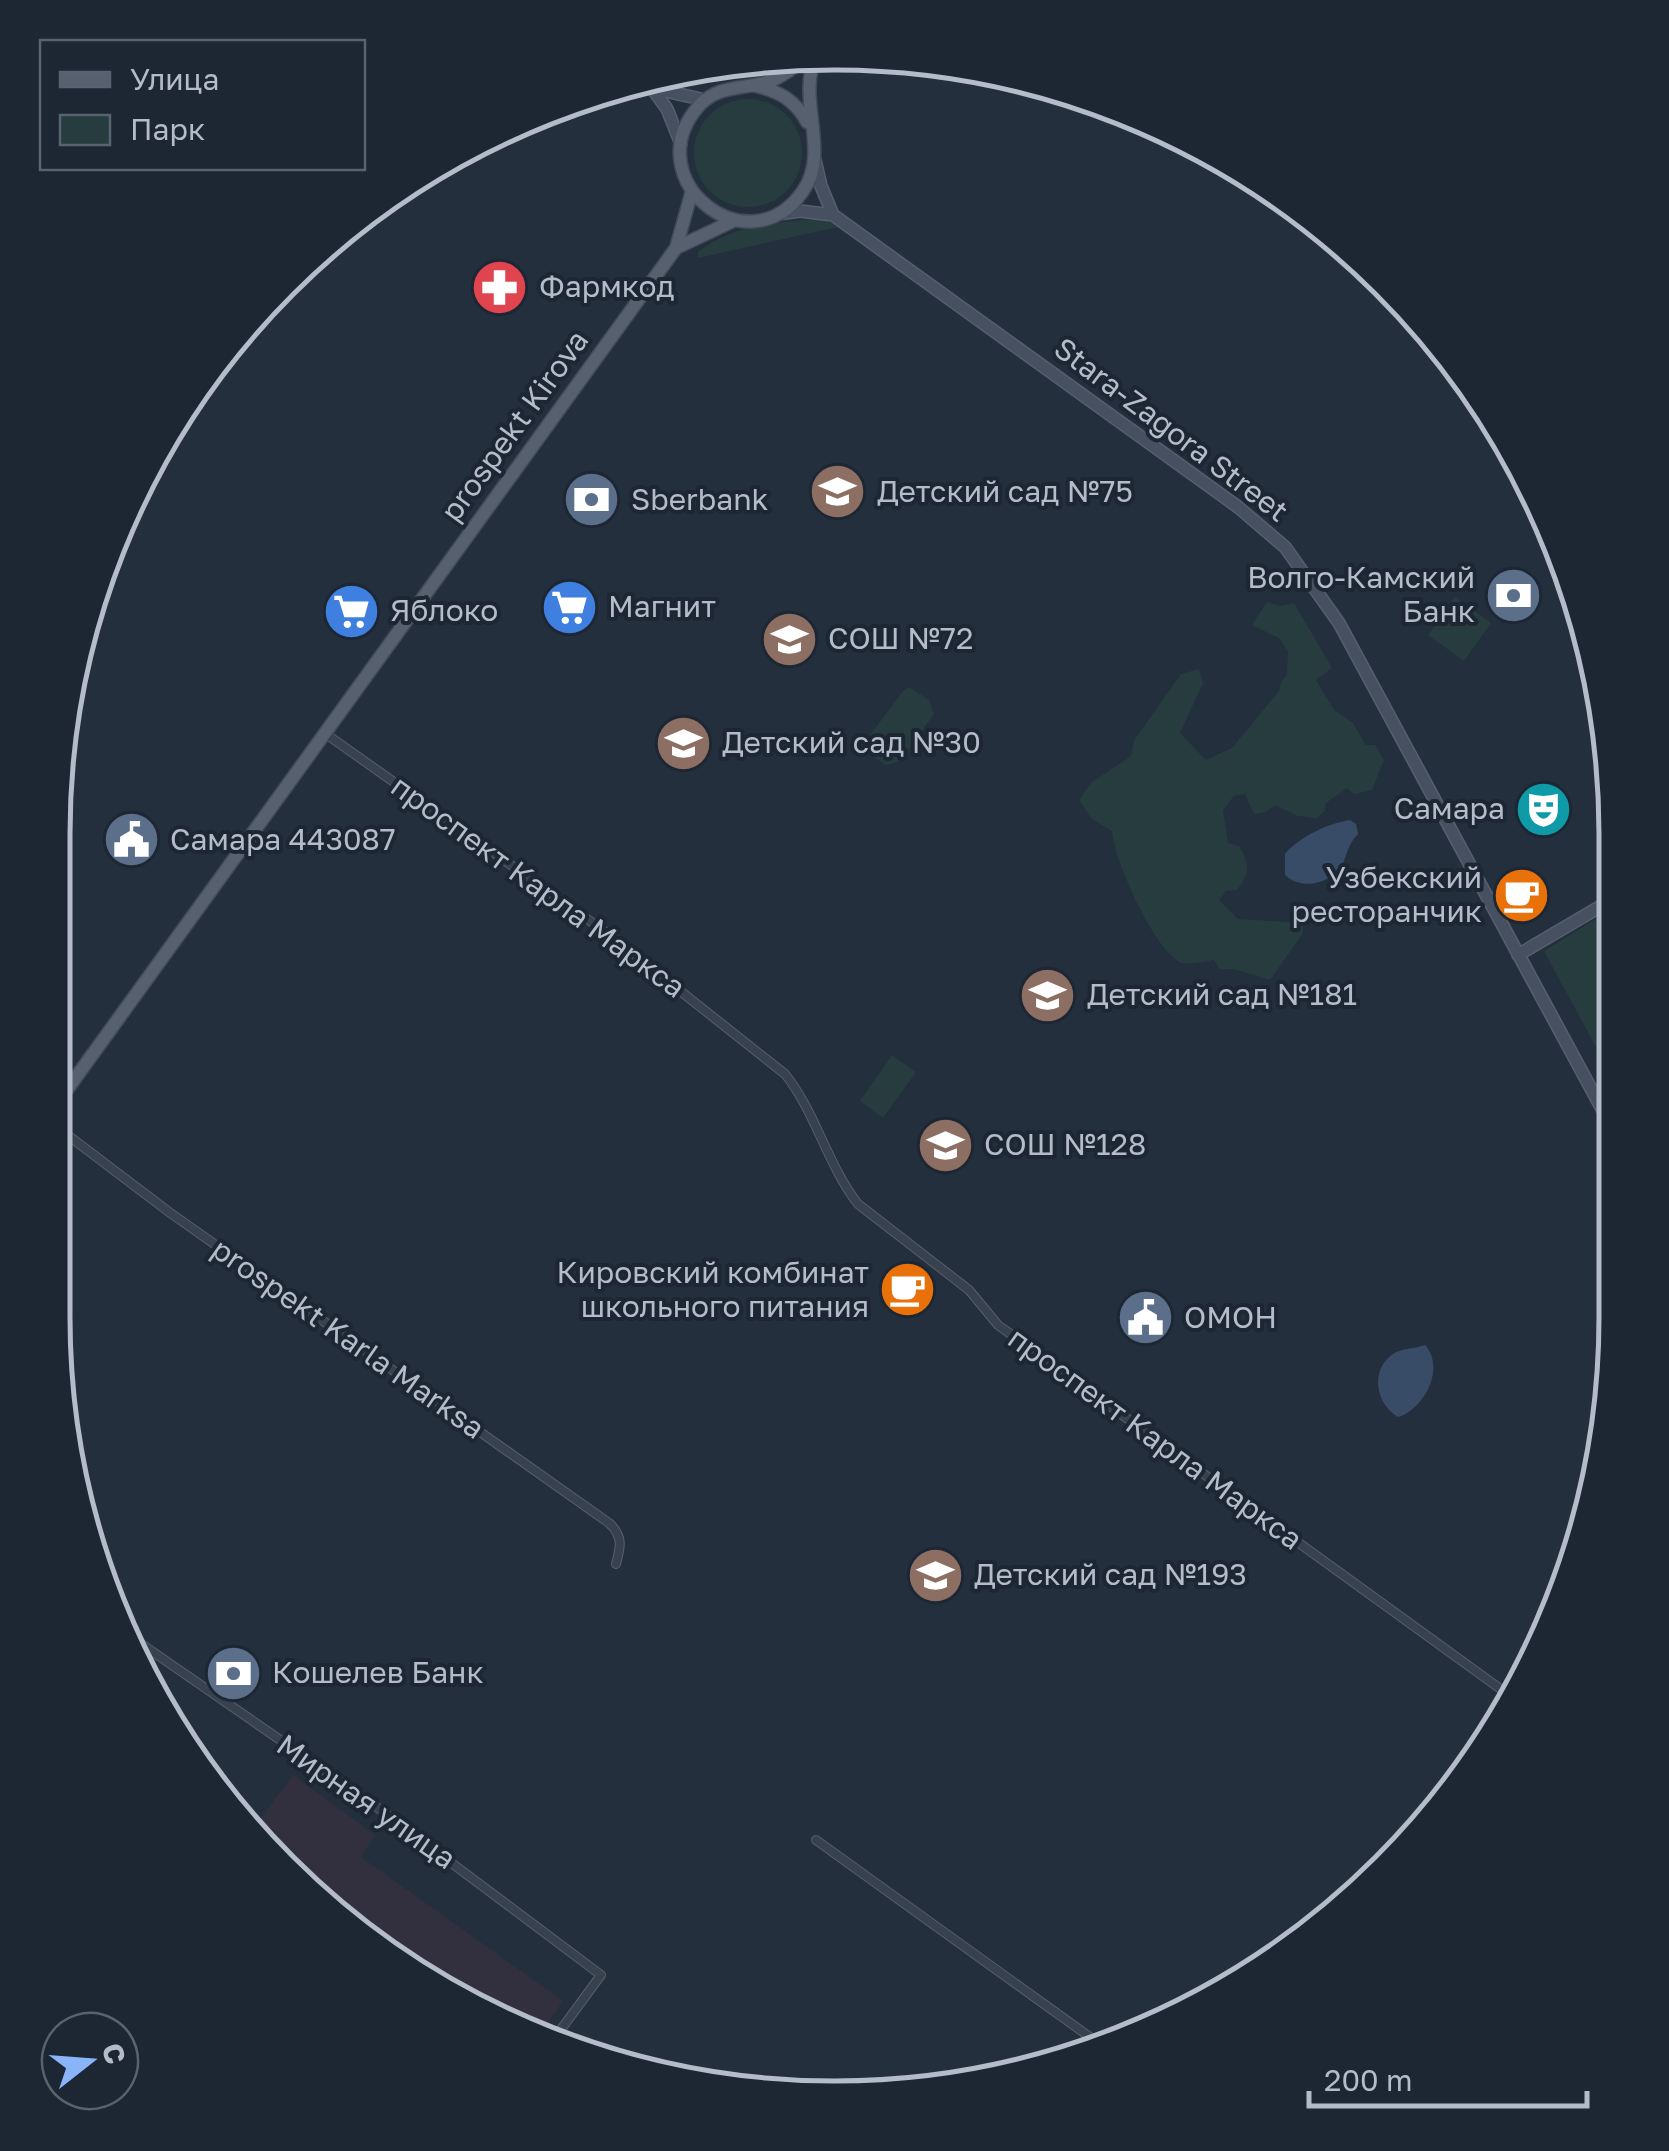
<svg xmlns="http://www.w3.org/2000/svg" width="1669" height="2151" font-family="'Golos Text',sans-serif">
	<style>
		.medical { fill: #32303f }
		.green { fill: #263c3f }
		.water { fill: #394c67 }
		.lines { fill: none; stroke-linecap: round; stroke-linejoin: round }
		.minor-casing { stroke: #565f6c; stroke-width: 10 }
		.secondary-casing { stroke: #565f6c; stroke-width: 14 }
		.primary-casing { stroke: #414a57; stroke-width: 15 }
		.minor { stroke: #38414e; stroke-width: 8 }
		.secondary { stroke: #465061; stroke-width: 11 }
		.primary { stroke: #56606e; stroke-width: 12 }
		.labels { text-anchor: middle; stroke-width: 8; stroke-linejoin: round; paint-order: stroke }
		.poi-label { font-size: 30px; fill: #b4bcc9; stroke: #1d2633; text-anchor: start }
		.street-label { font-size: 30px; fill: #b4bcc9; stroke: #1d2633 }
		.rim { fill: none; stroke: #b4bcc9; stroke-width: 5 }
	</style>
	<rect width="100%" height="100%" fill="#242f3e"/>
	<!-- medical -->
	<path class="medical" d="M293 1775 375 1835 361 1857 563 2001 540 2034 444 1994 282 1870 252 1830Z"/>
	<!-- green -->
	<path class="green" d="M776 58 782 62C764 80 691 85 666 80L668 74 732 59Z
		M694 153a54 54 0 1 1 108 0a54 54 0 1 1-108 0Z
		M823 219 838 227 698 258V252C731 225 781 221 823 219Z
		M1455 597 1491 623 1464 661 1428 635Z
		M1267 602 1280 606 1294 603 1332 668 1316 680 1334 710 1353 723 1366 745H1375L1384 760 1372 790 1354 794 1347 788 1326 803 1325 811 1317 818 1298 816 1275 805 1266 812 1254 814 1245 794 1234 796 1223 810 1228 843 1239 846C1250 863 1250 874 1237 890L1226 891 1219 900 1238 919 1303 923V933L1270 980 1234 969H1219L1214 960C1205 961 1191 965 1182 963 1156 954 1113 858 1112 831L1092 819 1079 800 1092 782 1130 757 1135 739 1181 674 1199 669 1203 683 1180 733 1206 760 1232 748 1279 691 1281 682 1287 675 1288 651 1279 638 1252 625Z
		M909 687 929 700 934 714 900 761 886 765 868 753 865 742 903 691Z
		M1612 909 1609 1071 1544 951Z
		M892 1055 916 1072 883 1118 860 1101Z"/>
	<!-- water -->
	<path class="water" d="M1350 820 1356 824 1358 834C1348 844 1348 852 1343 863 1332 884 1302 891 1285 875V854C1299 837 1329 823 1350 820Z
		M1425 1345C1446 1368 1424 1409 1398 1417 1375 1403 1370 1370 1393 1354 1402 1348 1415 1349 1425 1345Z"/>
	<g class="lines">
		<defs>
			<path id="minor" d="M326 734 607 933 785 1074C816 1113 827 1164 858 1204L969 1290 998 1325 1513 1698
				M53 1124 169 1212 609 1523C623 1536 621 1546 616 1564
				M127 1634 370 1802 601 1975 554 2039
				M816 1840 1101 2045"/>
			<path id="secondary" d="M642 80 652 88 705 100
				M652 88 667 109 681 144
				M815 160 821 186 833 215
				M778 214 800 211 833 215 1238 507 1285 547 1339 623 1608 1120
				M1518 955 1613 899
				M1433 1810 1518 1689"/>
			<path id="primary" d="M806 57C797 65 786 74 775 79 748 91 719 82 698 107 636 179 748 270 803 191 831 151 796 100 816 56
				M756 86C779 91 796 101 807 122
				M676 248 735 220
				M53 1109 676 248 692 191"/>
		</defs>
		<!-- minor casing -->
		<use href="#minor" class="minor-casing"/>
		<!-- secondary casing -->
		<use href="#secondary" class="secondary-casing"/>
		<!-- primary casing -->
		<use href="#primary" class="primary-casing"/>
		<!-- minor -->
		<use href="#minor" class="minor"/>
		<!-- secondary -->
		<use href="#secondary" class="secondary"/>
		<!-- primary -->
		<use href="#primary" class="primary"/>
	</g>
	<!-- icons -->
	<defs>
		<symbol id="pharmacy-disc" viewBox="-11 -11 22 22"><circle r="9.5" fill="#e0444e" stroke="#1d2633"/><path d="M-2-6h4v4h4v4h-4v4h-4v-4h-4v-4h4Z" fill="#fff"/></symbol>
		<symbol id="school-disc" viewBox="-11 -11 22 22"><circle r="9.5" fill="#8d6e63" stroke="#1d2633"/><path d="M0-5L7-2L0 1L-7-2ZM-4 1L0 2.5L4 1V4Q0 6-4 4Z" fill="#fff"/></symbol>
		<symbol id="bank-disc" viewBox="-11 -11 22 22"><circle r="9.5" fill="#5c6f8a" stroke="#1d2633"/><path d="M-6-4H6V4H-6ZM0-2.3a2.3 2.3 0 1 0 0 4.6a2.3 2.3 0 1 0 0-4.6Z" fill="#fff"/></symbol>
		<symbol id="supermarket-disc" viewBox="-11 -11 22 22"><circle r="9.5" fill="#3f7fe0" stroke="#1d2633"/><path d="M-6-5.5h2.5l.6 2H6L4.5 2H-2.5L-4.4-4H-6ZM-1.5 3.2a1.3 1.3 0 1 0 .1 0ZM3 3.2a1.3 1.3 0 1 0 .1 0Z" fill="#fff"/></symbol>
		<symbol id="theatre-disc" viewBox="-11 -11 22 22"><circle r="9.5" fill="#0f9aa8" stroke="#1d2633"/><path d="M-5-5.5Q0-4 5-5.5V0Q5 5 0 6Q-5 5-5 0ZM-3.3-2.5H-1v1.5H-3.3ZM1-2.5H3.3v1.5H1ZM-2.8 1Q0 5.5 2.8 1Z" fill="#fff"/></symbol>
		<symbol id="civic-disc" viewBox="-11 -11 22 22"><circle r="9.5" fill="#5c6f8a" stroke="#1d2633"/><path d="M-.6-6.5H3V-4.5H.6V-3L4-1V1h2V6H-6V1h2V-1L-.6-3ZM-1.2 2.5V6h2.4V2.5Z" fill="#fff"/></symbol>
		<symbol id="cafe-disc" viewBox="-11 -11 22 22"><circle r="9.5" fill="#e8710a" stroke="#1d2633"/><path d="M-5.5-4.5H6V0H3Q3 3.5 0 3.5H-2.5Q-5.5 3.5-5.5 0ZM3-3.2v2h1.7v-2ZM-6 4.5H4V6H-6Z" fill="#fff"/></symbol>
	</defs>
	<g fill-rule="evenodd">
		<use href="#pharmacy-disc" x="468" y="256" width="63" height="63"/>
		<use href="#school-disc" x="806" y="460" width="63" height="63"/>
		<use href="#bank-disc" x="560" y="468" width="63" height="63"/>
		<use href="#bank-disc" x="1482" y="564" width="63" height="63"/>
		<use href="#supermarket-disc" x="538" y="576" width="63" height="63"/>
		<use href="#supermarket-disc" x="320" y="580" width="63" height="63"/>
		<use href="#school-disc" x="758" y="608" width="63" height="63"/>
		<use href="#school-disc" x="652" y="712" width="63" height="63"/>
		<use href="#theatre-disc" x="1512" y="778" width="63" height="63"/>
		<use href="#civic-disc" x="100" y="808" width="63" height="63"/>
		<use href="#cafe-disc" x="1490" y="864" width="63" height="63"/>
		<use href="#school-disc" x="1016" y="964" width="63" height="63"/>
		<use href="#school-disc" x="914" y="1114" width="63" height="63"/>
		<use href="#cafe-disc" x="876" y="1258" width="63" height="63"/>
		<use href="#civic-disc" x="1114" y="1286" width="63" height="63"/>
		<use href="#school-disc" x="904" y="1544" width="63" height="63"/>
		<use href="#bank-disc" x="202" y="1642" width="63" height="63"/>
	</g>
	<g class="labels">
		<!-- poi labels -->
		<g class="poi-label">
			<text x="539" y="297">Фармкод</text>
			<text x="877" y="502">Детский сад №75</text>
			<text x="631" y="510">Sberbank</text>
			<text x="1475" y="588" text-anchor="end">Волго-Камский<tspan x="1475" dy="34">Банк</tspan></text>
			<text x="608" y="617">Магнит</text>
			<text x="390" y="621">Яблоко</text>
			<text x="828" y="649">СОШ №72</text>
			<text x="722" y="753">Детский сад №30</text>
			<text x="1505" y="819" text-anchor="end">Самара</text>
			<text x="170" y="850">Самара 443087</text>
			<text x="1482" y="888" text-anchor="end">Узбекский<tspan x="1482" dy="34">ресторанчик</tspan></text>
			<text x="1087" y="1005">Детский сад №181</text>
			<text x="984" y="1155">СОШ №128</text>
			<text x="869" y="1283" text-anchor="end">Кировский комбинат<tspan x="869" dy="34">школьного питания</tspan></text>
			<text x="1184" y="1328">ОМОН</text>
			<text x="974" y="1585">Детский сад №193</text>
			<text x="272" y="1683">Кошелев Банк</text>
		</g>
		<!-- street labels -->
		<g class="street-label">
			<text transform="translate(515 426) rotate(-54)" y="10">prospekt Kirova</text>
			<text transform="translate(1171 430) rotate(37)" y="10">Stara-Zagora Street</text>
			<text transform="translate(538 887) rotate(36)" y="10">проспект Карла Маркса</text>
			<text transform="translate(348 1339) rotate(35)" y="10">prospekt Karla Marksa</text>
			<text transform="translate(1155 1439) rotate(36)" y="10">проспект Карла Маркса</text>
			<text transform="translate(366 1802) rotate(35)" y="10">Мирная улица</text>
		</g>
	</g>
	<!-- crop -->
	<path d="M0 0H1669V2151H0ZM834 70H835A764 764 0 0 1 1599 834V1317A764 764 0 0 1 835 2081H834A764 764 0 0 1 70 1317V834A764 764 0 0 1 834 70Z" fill="#1d2633" fill-rule="evenodd"/>
	<path class="rim" d="M834 70H835A764 764 0 0 1 1599 834V1317A764 764 0 0 1 835 2081H834A764 764 0 0 1 70 1317V834A764 764 0 0 1 834 70Z"/>
	<!-- legend -->
	<rect x="40" y="40" width="325" height="130" fill="#1d2633" stroke="#59626f" stroke-width="2.5"/>
	<rect x="60" y="72" width="50" height="15" fill="#56606e" stroke="#59626f" stroke-width="2.5"/>
	<text x="130" y="90" font-size="30" fill="#b4bcc9">Улица</text>
	<rect x="60" y="115" width="50" height="30" fill="#263c3f" stroke="#59626f" stroke-width="2.5"/>
	<text x="130" y="140" font-size="30" fill="#b4bcc9">Парк</text>
	<!-- north arrow -->
	<g transform="translate(90 2061) rotate(73)"><circle r="48" fill="#1d2633" stroke="#59626f" stroke-width="2.5"/>
	<path d="M0-8L18 38L0 25L-18 38Z" fill="#8ab4f8"/>
	<text y="-15" font-size="28" font-weight="bold" text-anchor="middle" fill="#b4bcc9">С</text>
	</g>
	<!-- scale -->
	<path d="M1309 2091v15h278v-15" fill="none" stroke="#b4bcc9" stroke-width="5"/>
	<text x="1324" y="2091" font-size="30" fill="#b4bcc9" stroke="#1d2633" stroke-width="8" paint-order="stroke">200 m</text>
</svg>
